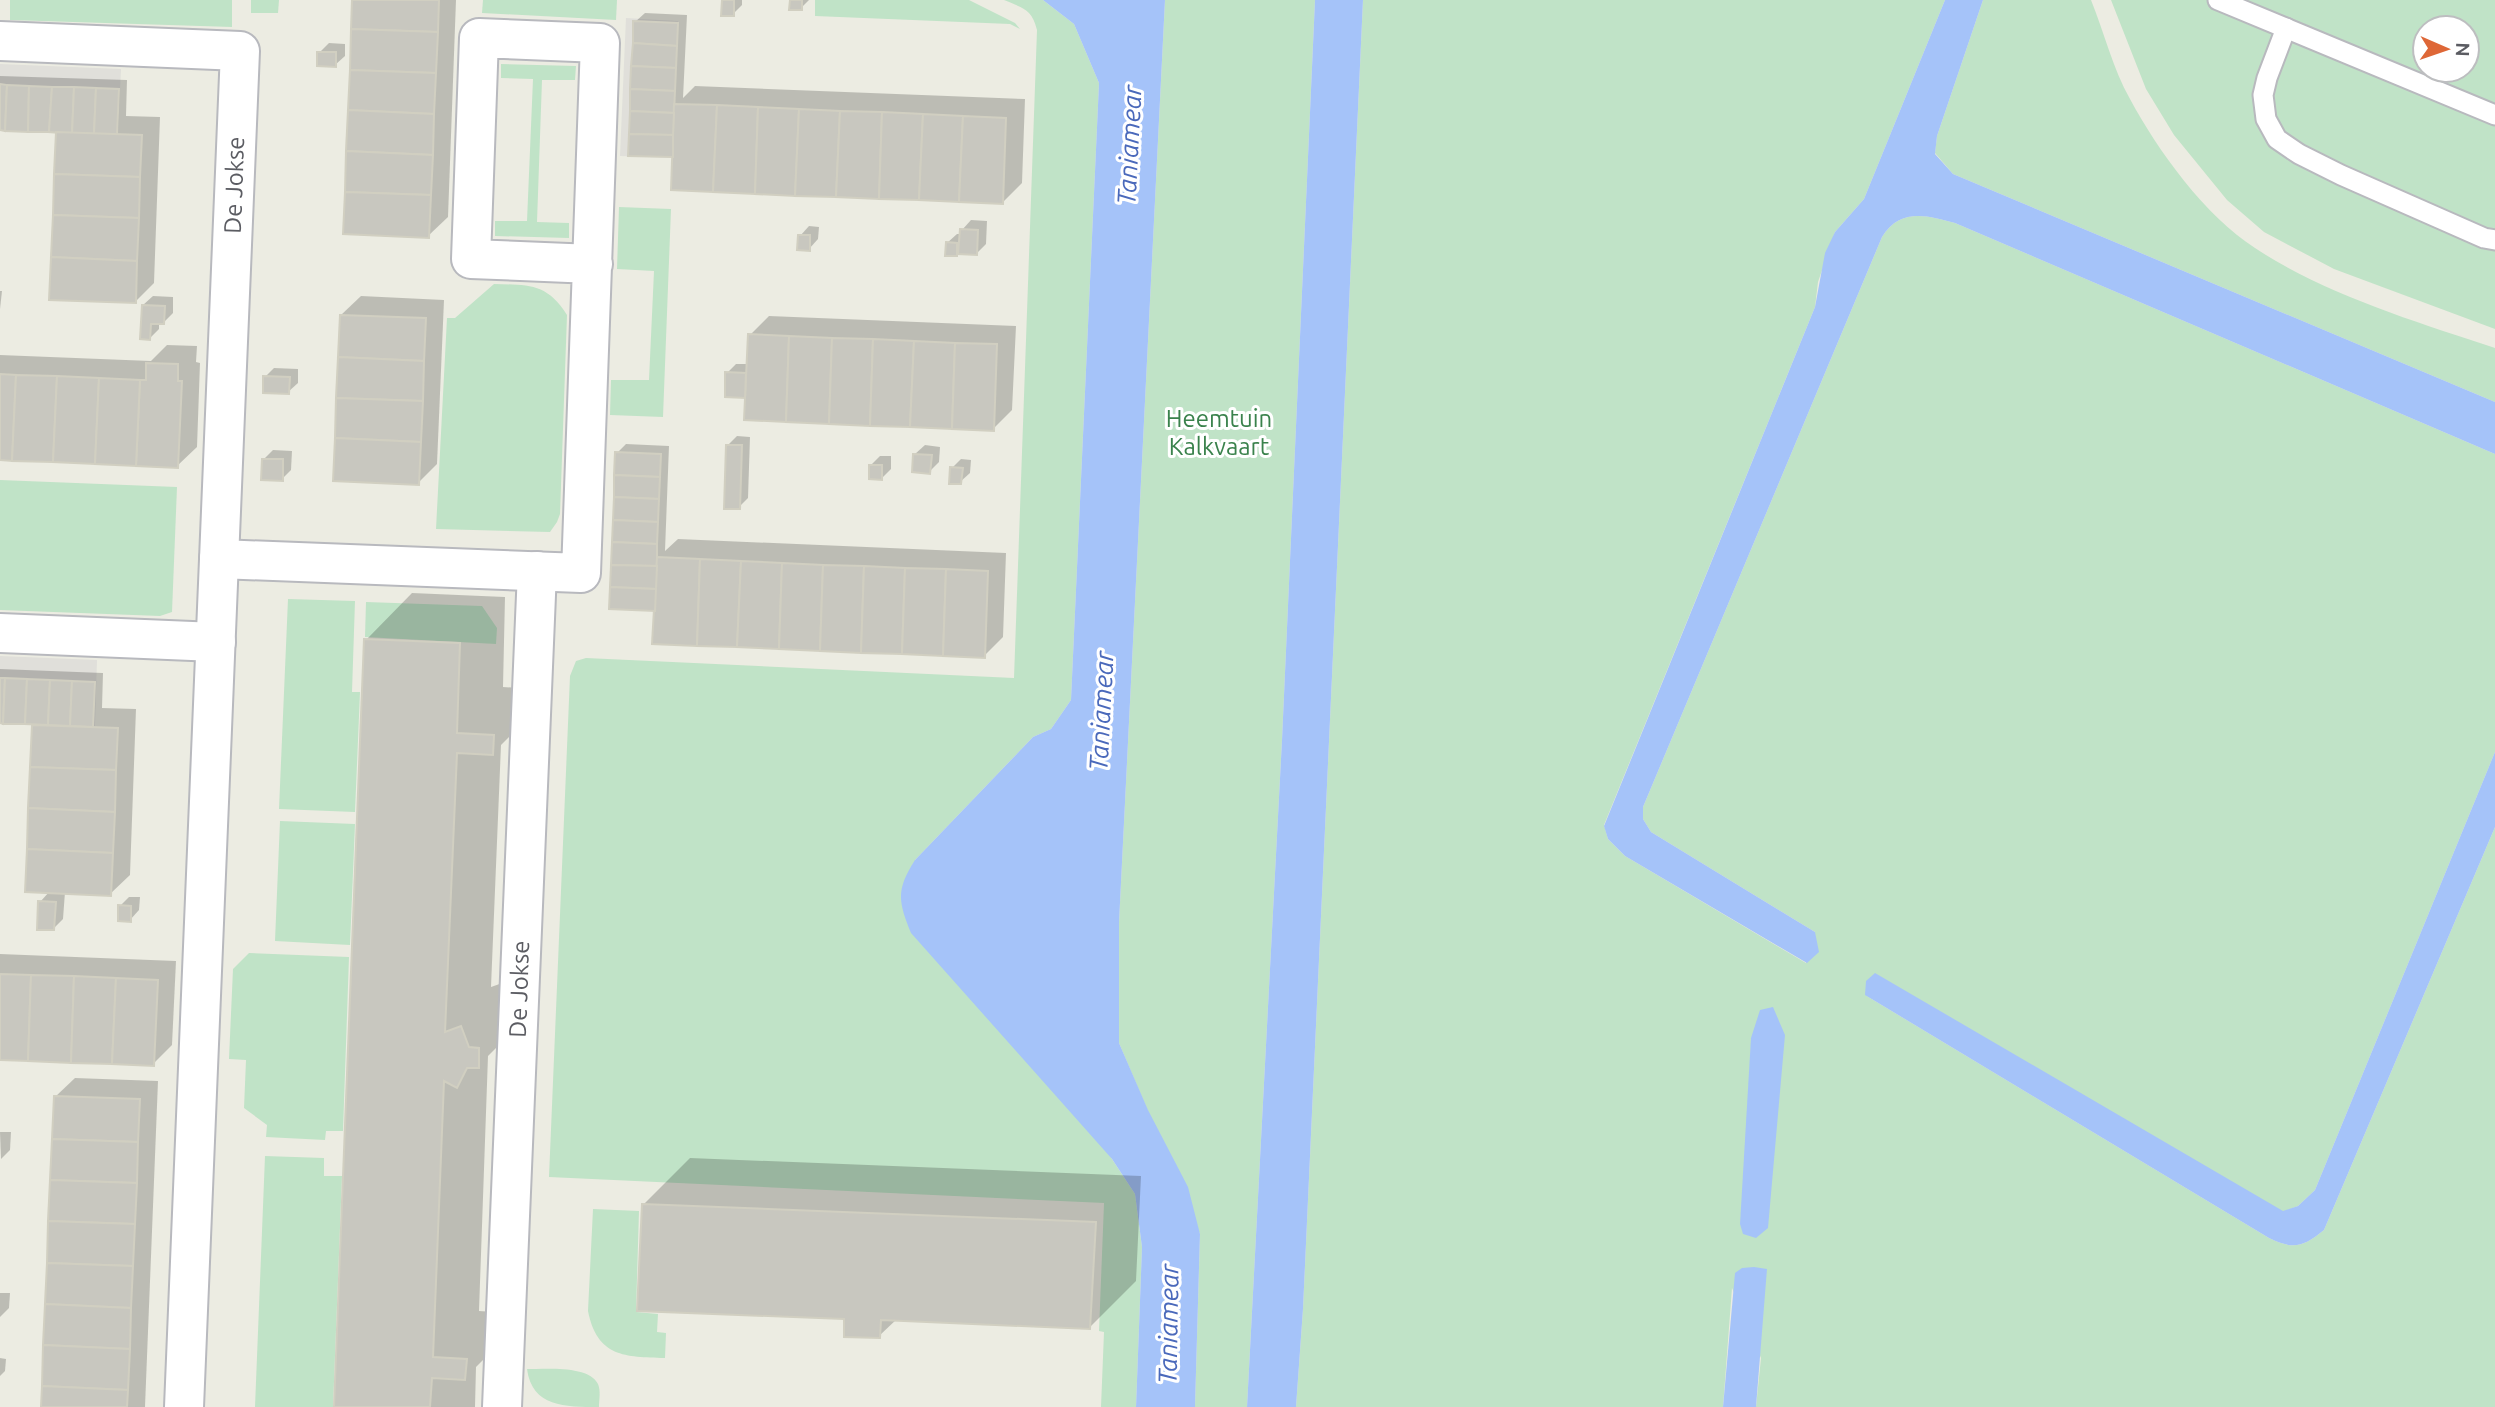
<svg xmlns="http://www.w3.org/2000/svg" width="2495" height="1407" font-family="Ubuntu,sans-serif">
	<rect width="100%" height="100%" fill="#ecece2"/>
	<g fill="#e0dfda">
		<path d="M626 18 678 21 673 158 620 156Z"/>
		<path d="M0 64 121 69 118 135 0 131Z"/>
		<path d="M0 656 97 660 95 726 0 722Z"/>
	</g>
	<g fill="#c0e3c7" fill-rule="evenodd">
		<path d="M10 0H232V27L10 20Z"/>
		<path d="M251 0H279L278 13H251Z"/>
		<path d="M483 0H617L616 20 482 13Z"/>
		<path d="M815 0H969L1015 23 1020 29 1010 24 815 16Z"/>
		<path d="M1004 0H1043L1074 24 1099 83 1071 700 1051 729 1033 737 915 860 1135 1194 1142 1247 1136 1407H1101L1104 1332 1099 1331 1104 1203 549 1177 570 676 576 661 586 658 1014 678 1037 30C1032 9 1023 8 1004 0Z"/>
		<path d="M1165 0H1315L1282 740 1247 1407H1195L1200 1234 1119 1043V923Z"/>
		<path d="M1363 0H1945L1864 199 1835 232 1818 282 1815 307 1604 825 1608 839 1625 856 1806 963 1815 932 1651 832 1643 819V807L1882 237C1900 208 1926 215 1955 223L2495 454V752L2315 1190 2298 1206 2283 1212 1865 995 2269 1238C2294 1250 2303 1247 2324 1230L2495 827V1407H1756L1761 1358 1732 1288 1723 1407H1296L1303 1309Z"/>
		<path d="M1983 0H2091C2104 32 2113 69 2130 99 2158 151 2205 216 2255 248 2324 294 2417 322 2495 348V402L1953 174 1935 153 1937 136Z"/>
		<path d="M2111 0H2495V329L2334 269 2264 232 2227 200 2174 135 2146 89ZM2425 28H2467V70H2425Z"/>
		<path d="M501 64 576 66 575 80H542L537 222 569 223V238L495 236V221H527L533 79 501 78Z"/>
		<path d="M619 207 671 209 663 417 610 415 611 380H649L654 271 617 269Z"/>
		<path d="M494 284C528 285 547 283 567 315L560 514 557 522 550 532 436 529 447 318H455Z"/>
		<path d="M0 480 177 487 172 612 160 616 0 610Z"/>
		<path d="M288 599 355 601 352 692H360L355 812 279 809Z"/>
		<path d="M366 602 482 606 497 628 496 644 365 637Z"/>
		<path d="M280 821 355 824 350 945 275 941Z"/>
		<path d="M249 953 349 957 343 1131H326L325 1140 266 1137 267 1125 244 1108 246 1060 229 1059 233 969Z"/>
		<path d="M265 1156 324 1158V1176H342L333 1407H255Z"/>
		<path d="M593 1209 639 1211 636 1312 658 1314 657 1332 666 1333 665 1358C625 1357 597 1357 588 1311Z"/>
		<path d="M527 1369C545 1369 589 1365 598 1384 601 1391 599 1400 599 1407 565 1407 532 1407 527 1369Z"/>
	</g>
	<g fill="#a5c3f9">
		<path d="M1043 0H1165L1119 923V1043L1148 1110 1188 1187 1200 1234 1195 1407H1136L1142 1247 1135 1194 1112 1159 911 933C898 901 896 890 915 860L1033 737 1051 729 1071 700 1099 83 1074 24Z"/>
		<path d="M1315 0H1363L1303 1309 1296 1407H1247L1282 740Z"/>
		<path d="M1945 0H1983L1937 136 1935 154 1953 174 2495 402V454L1955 223C1926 215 1900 208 1882 237L1643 807V819L1651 832 1815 932 1819 952 1807 963 1625 856 1608 839 1604 826 1815 307 1825 253 1835 232 1864 199Z"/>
		<path d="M2495 752V827L2324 1230C2303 1247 2294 1250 2269 1238L1865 995 1866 981 1875 973 2283 1211 2298 1206 2315 1190Z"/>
		<path d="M1773 1007 1785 1035 1768 1228 1756 1238 1743 1234 1740 1224 1751 1038 1760 1010Z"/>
		<path d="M1754 1267 1767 1269 1756 1407H1723L1735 1273 1742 1268Z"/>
	</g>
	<g fill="#0003">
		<path d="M354 0H456L448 217 428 236Z"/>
		<path d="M724 0H742V5L733 14Z"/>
		<path d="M792 0H809L801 8Z"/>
		<path d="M645 13 687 15 683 98 695 86 1025 99 1022 183 1003 202 674 156 635 22Z"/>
		<path d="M329 43 345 44V56L335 65 319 53Z"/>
		<path d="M0 76 127 80 126 116 160 117 154 283 135 302 58 131 0 129Z"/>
		<path d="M971 220 987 221 986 244 977 253H958L956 254 947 243 957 234H962V230Z"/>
		<path d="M809 226 819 227 818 239 809 249 800 236Z"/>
		<path d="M0 291H2L0 309Z"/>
		<path d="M153 296 173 297V313L163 323 159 322V329L150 338 143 305Z"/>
		<path d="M361 296 444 300 437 464 418 483 341 315Z"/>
		<path d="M769 316 1016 326 1012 410 993 429 747 393 744 396 727 373 736 364H749L750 335Z"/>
		<path d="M167 345 197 346 196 362 200 363 197 447 177 466 0 459V355L151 361Z"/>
		<path d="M274 368 298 369V383L288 392 265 377Z"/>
		<path d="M737 436 750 437 748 498 739 507 728 445Z"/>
		<path d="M626 444 669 446 665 551 678 539 1006 553 1003 637 984 656 656 610 617 453Z"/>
		<path d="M925 445 940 447 939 462 929 472 915 454Z"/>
		<path d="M273 450 292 451 291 470 282 479 264 459Z"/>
		<path d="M880 456H891V469L881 479 871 465Z"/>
		<path d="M961 459 971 460 970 473 960 482 952 468Z"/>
		<path d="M412 593 505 597 503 687 539 689V707L501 745 491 987 508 981 524 1020 488 1056 479 1311 512 1313 511 1332 476 1367 475 1407H336L366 640Z"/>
		<path d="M0 669 103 673 102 708 136 709 130 875 110 894 65 892 63 919 54 928 40 902 50 891 27 890 34 723 0 722Z"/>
		<path d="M129 897H140L139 910 130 920 120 906Z"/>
		<path d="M0 954 176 961 172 1045 153 1064 0 1058Z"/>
		<path d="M75 1078 158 1081 145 1407H42L55 1097Z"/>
		<path d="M0 1132H11L10 1150 1 1159Z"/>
		<path d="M690 1158 1141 1176 1136 1281 1090 1327 897 1319 879 1336 643 1205Z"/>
		<path d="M0 1293H10L9 1308 0 1317Z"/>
		<path d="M0 1358 6 1359 5 1371 0 1376Z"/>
	</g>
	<g fill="#c8c7bf" stroke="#d1cfc1" stroke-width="2">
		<path d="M352 0H439L438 32 351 29Z"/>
		<path d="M722 0H734V16H721Z"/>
		<path d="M790 0H802V10H789Z"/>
		<path d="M633 21 678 23 677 46 633 43Z"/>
		<path d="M351 29 438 32 436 73 350 70Z"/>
		<path d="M633 43 677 46 676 68 631 66Z"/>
		<path d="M317 52H336V67L317 66Z"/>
		<path d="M631 66 676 68 675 91 630 89Z"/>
		<path d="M350 70 436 73 434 114 348 110Z"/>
		<path d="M0 84 7 85 5 131 0 130Z"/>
		<path d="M7 85 29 86 28 132 5 131Z"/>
		<path d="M29 86 52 87 49 132H28Z"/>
		<path d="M52 87H74L72 134 49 132Z"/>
		<path d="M74 87 96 88 94 134H72Z"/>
		<path d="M96 88 119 89 117 135 94 134Z"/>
		<path d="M630 89 675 91 674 113 630 111Z"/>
		<path d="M674 104 717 105 713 192 671 190Z"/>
		<path d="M717 105 758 107 755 194 713 192Z"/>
		<path d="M758 107 799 109 795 196 755 194Z"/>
		<path d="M799 109 840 111 836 197 795 196Z"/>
		<path d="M348 110 434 114 433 155 346 151Z"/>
		<path d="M630 111 674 113 673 135 629 134Z"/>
		<path d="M840 111 882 112 879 199 836 197Z"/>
		<path d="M882 112 923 114 919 200 879 199Z"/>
		<path d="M923 114 963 116 959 202 919 200Z"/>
		<path d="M963 116 1006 118 1003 204 959 202Z"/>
		<path d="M56 132 142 135 140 177 54 174Z"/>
		<path d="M629 134 673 135V157L628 156Z"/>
		<path d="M346 151 433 155 431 195 345 192Z"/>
		<path d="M54 174 140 177 139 218 53 215Z"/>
		<path d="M345 192 431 195 429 238 343 234Z"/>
		<path d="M53 215 139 218 137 261 51 257Z"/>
		<path d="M960 229 978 230 977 255 958 254Z"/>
		<path d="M798 235H810V251L797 250Z"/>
		<path d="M946 242 957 243V256H945Z"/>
		<path d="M51 257 137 261 136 303 49 300Z"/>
		<path d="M142 305 165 306 164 324H151L150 340 140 339Z"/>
		<path d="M340 315 426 318 424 361 338 357Z"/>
		<path d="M748 334 789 336 786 422 744 420Z"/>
		<path d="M789 336 832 338 829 424 786 422Z"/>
		<path d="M832 338 873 339 870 426 829 424Z"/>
		<path d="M873 339 914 341 910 427 870 426Z"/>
		<path d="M914 341 955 343 952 429 910 427Z"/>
		<path d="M955 343 997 344 994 431 952 429Z"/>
		<path d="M338 357 424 361 423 401 336 398Z"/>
		<path d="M146 363 178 364V381H182L178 468 136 466 140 380H146Z"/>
		<path d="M725 372 746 373 745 398 725 397Z"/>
		<path d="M0 374 16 375 12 461 0 460Z"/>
		<path d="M16 375 57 376 53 462 12 461Z"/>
		<path d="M57 376 99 378 95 464 53 462Z"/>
		<path d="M263 376 290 377 289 394 263 393Z"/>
		<path d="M99 378 140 380 136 466 95 464Z"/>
		<path d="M336 398 423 401 421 442 335 438Z"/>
		<path d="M335 438 421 442 419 485 333 481Z"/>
		<path d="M726 445H742L740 509H724Z"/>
		<path d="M615 452 661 454 660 477 614 475Z"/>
		<path d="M913 454 932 455 930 474 912 472Z"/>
		<path d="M262 459H283V481L261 480Z"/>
		<path d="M869 465H882V480L869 479Z"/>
		<path d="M950 467 963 468 961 484H949Z"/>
		<path d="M614 475 660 477 659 499 614 497Z"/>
		<path d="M614 497 659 499 658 522 613 520Z"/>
		<path d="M613 520 658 522 657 544 612 542Z"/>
		<path d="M612 542 657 544V566L611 565Z"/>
		<path d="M657 557 700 559 697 646 652 644Z"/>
		<path d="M700 559 741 561 737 647 697 646Z"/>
		<path d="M741 561 782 563 779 649 737 647Z"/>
		<path d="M782 563 823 565 820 651 779 649Z"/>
		<path d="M611 565 657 566 656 589 610 587Z"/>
		<path d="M823 565 864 566 861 653 820 651Z"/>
		<path d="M864 566 905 568 902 654 861 653Z"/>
		<path d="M905 568 946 569 943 656 902 654Z"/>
		<path d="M946 569 988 571 985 658 943 656Z"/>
		<path d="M610 587 656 589 655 611 609 609Z"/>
		<path d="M364 639 460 643 457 733 494 735 493 755 457 753 445 1032 461 1026 469 1047 479 1048V1068H467L457 1088 444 1081 433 1357 467 1359 465 1380 432 1378 430 1407H334Z"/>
		<path d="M0 678H5L3 724 0 723Z"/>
		<path d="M5 678 27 679 25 724H3Z"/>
		<path d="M27 679 50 680 48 725 25 724Z"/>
		<path d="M50 680 72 681 70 726 48 725Z"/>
		<path d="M72 681 95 682 93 727 70 726Z"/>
		<path d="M32 725 118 728 116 770 30 767Z"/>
		<path d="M30 767 116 770 115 812 28 808Z"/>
		<path d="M28 808 115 812 113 853 27 849Z"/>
		<path d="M27 849 113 853 111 896 25 892Z"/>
		<path d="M38 901 56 902 54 930H37Z"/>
		<path d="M118 905 131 906V922L118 921Z"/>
		<path d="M0 974 31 975 28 1061 0 1060Z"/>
		<path d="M31 975 74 976 71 1063 28 1061Z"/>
		<path d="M74 976 116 978 112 1064 71 1063Z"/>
		<path d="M116 978 158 980 154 1066 112 1064Z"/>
		<path d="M54 1096 140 1099 138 1142 52 1139Z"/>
		<path d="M52 1139 138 1142 137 1183 50 1180Z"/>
		<path d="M50 1180 137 1183 135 1224 48 1221Z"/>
		<path d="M642 1204 1096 1222 1090 1329 881 1320 880 1338 844 1337V1319L637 1311Z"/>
		<path d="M48 1221 135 1224 133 1266 47 1263Z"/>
		<path d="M47 1263 133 1266 131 1308 45 1304Z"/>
		<path d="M45 1304 131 1308 130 1349 43 1345Z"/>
		<path d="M43 1345 130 1349 128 1390 42 1386Z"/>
		<path d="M42 1386 128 1390 127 1407H41Z"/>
	</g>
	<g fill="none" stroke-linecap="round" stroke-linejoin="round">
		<defs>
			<g id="lane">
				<path d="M2218 0 2495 115"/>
				<path d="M2286 28 2267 78 2263 95 2266 119 2277 139 2299 154 2341 175 2484 238 2495 240"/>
			</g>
			<g id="street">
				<path d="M0 41 240 51 184 1407"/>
				<path d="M219 559 581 573 600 43 479 38 471 259 593 264"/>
				<path d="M0 633 216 642"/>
				<path d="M502 1407 537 571"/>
			</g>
		</defs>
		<use href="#lane" stroke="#b8b9be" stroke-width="23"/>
		<use href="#street" stroke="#b8b9be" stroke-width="42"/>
		<use href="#lane" stroke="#fff" stroke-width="19"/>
		<use href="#street" stroke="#fff" stroke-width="38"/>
	</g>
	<g text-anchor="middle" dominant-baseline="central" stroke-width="6" stroke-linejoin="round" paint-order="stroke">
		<g font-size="24" fill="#5b5c62" stroke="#fff">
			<text transform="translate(234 185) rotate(-88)">De Jokse</text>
			<text transform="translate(519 989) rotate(-88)">De Jokse</text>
		</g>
		<g font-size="24" fill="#3a824c" stroke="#fff">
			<text x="1219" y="418">Heemtuin<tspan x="1219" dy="28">Kalkvaart</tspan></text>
		</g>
		<g font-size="26" font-style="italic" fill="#4a69bb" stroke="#fff">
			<text transform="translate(1129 145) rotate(-87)">Taniamear</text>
			<text transform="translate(1101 711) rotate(-87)">Taniamear</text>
			<text transform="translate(1168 1324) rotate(-89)">Taniamear</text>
		</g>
	</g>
	<g transform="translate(2446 49) rotate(92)"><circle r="33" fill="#ffffff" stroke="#bdbec0" stroke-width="2"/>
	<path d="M0-5L12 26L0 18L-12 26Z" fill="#de6737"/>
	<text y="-10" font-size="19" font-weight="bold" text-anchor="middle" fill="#5b5c62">N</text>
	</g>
</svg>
